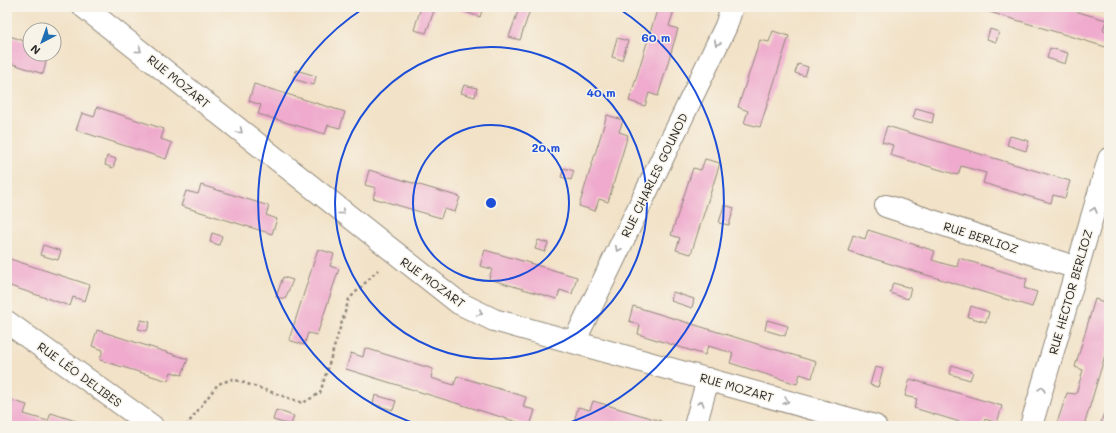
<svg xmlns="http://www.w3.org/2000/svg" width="1116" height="433" font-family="Mali,sans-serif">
	<rect width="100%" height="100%" fill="#f7f3e8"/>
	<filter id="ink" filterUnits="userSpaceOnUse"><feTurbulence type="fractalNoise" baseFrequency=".025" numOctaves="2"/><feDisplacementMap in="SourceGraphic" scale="8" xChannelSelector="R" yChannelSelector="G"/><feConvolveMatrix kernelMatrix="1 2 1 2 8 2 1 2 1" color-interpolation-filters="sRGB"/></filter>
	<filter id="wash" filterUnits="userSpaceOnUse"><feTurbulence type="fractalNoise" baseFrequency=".012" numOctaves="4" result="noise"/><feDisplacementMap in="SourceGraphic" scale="16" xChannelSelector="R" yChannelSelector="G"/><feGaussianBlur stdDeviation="0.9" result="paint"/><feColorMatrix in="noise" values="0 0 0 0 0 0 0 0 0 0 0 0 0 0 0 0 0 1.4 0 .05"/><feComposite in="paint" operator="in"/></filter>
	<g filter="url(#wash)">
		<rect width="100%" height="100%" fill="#f2e2c7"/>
		<g id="blocks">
			<g fill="#efaacd">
				<path d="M421 7 435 8 426 33 414 30Z"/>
				<path d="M450 7H483L480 17Z"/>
				<path d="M506 7H531L520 40 509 37 518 11Z"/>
				<path d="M658 7H675L669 26 678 29 658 96 649 93 645 106 629 101Z"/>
				<path d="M973 7H1027L1035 9V7H1061L1106 20 1103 30 1109 32V48Z"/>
				<path d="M990 29 999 32 996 42 987 39Z"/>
				<path d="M773 31 789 36 760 127 744 123 748 111 738 107 760 40 769 42Z"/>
				<path d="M7 35 30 43V54H37L47 58 43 74 7 62Z"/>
				<path d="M617 38 628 41 622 60 612 57Z"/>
				<path d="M1050 48 1068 53 1065 64 1047 58Z"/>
				<path d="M798 64 808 67 805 76 795 73Z"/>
				<path d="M296 70 316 76 314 85 293 79Z"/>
				<path d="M254 84 345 112 340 128 328 125 325 134 258 114 261 105 249 101Z"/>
				<path d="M464 85 477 88 475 97 461 93Z"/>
				<path d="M97 107 164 129 161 139 172 143 166 159 76 130 82 113 94 117Z"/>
				<path d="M916 108 934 113 932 123 913 118Z"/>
				<path d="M607 115 623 120 619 132 628 135 608 202 599 199 595 211 579 206Z"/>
				<path d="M887 126 1070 181 1065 198 1053 195 1051 203 983 183 986 173 961 166 958 175 890 155 893 145 882 142Z"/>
				<path d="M1010 136 1029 141 1026 151 1007 145Z"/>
				<path d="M107 156 116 159 113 168 105 165Z"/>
				<path d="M705 159 720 163 691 254 676 250 680 238 671 235 693 168 701 170Z"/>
				<path d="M564 168 574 171 571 180 561 177Z"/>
				<path d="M369 170 460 197 455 212 444 209 441 218 373 198 376 188 365 185Z"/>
				<path d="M201 185 269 206 266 215 277 219 272 234 181 206 186 191 198 194Z"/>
				<path d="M724 205 734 208 729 225 719 223Z"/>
				<path d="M868 230 935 251 932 260 945 264 957 267 959 258 1027 279 1024 288 1037 292 1032 307 848 251 853 235 865 239Z"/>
				<path d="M212 233 222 236 219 245 210 242Z"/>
				<path d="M538 240 548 243 545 252 535 249Z"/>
				<path d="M43 245 61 251 58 260 40 255Z"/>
				<path d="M318 249 334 254 330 266 339 269 317 335 308 333 304 345 289 340Z"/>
				<path d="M485 250 577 277 572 294 560 290 557 299 489 279 492 269 480 266Z"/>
				<path d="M7 258 90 285 85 301 73 297 70 306 7 285Z"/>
				<path d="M283 277 293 280 285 299 276 297Z"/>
				<path d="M893 283 911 288 908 299 890 293Z"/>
				<path d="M1107 290 1109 291V342L1084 426H1056L1067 393 1076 394 1083 370 1075 367 1095 299 1104 302Z"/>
				<path d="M673 292 694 299 692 308 671 301Z"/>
				<path d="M633 306 816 362 812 378 800 374 797 384 730 363 733 353 708 346 705 355 638 334 640 325 629 321Z"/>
				<path d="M971 306 989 312 986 322 968 317Z"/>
				<path d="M141 320 150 322 147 331 138 329Z"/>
				<path d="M767 320 788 326 785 336 765 330Z"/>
				<path d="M97 330 188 359 182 375 171 372 168 381 100 360 103 350 92 346Z"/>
				<path d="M365 348 433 369 431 378 454 385 457 376 526 397 523 407 535 410 530 426 346 369 351 353 363 357Z"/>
				<path d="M952 365 973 372 970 380 950 374Z"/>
				<path d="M875 367 883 369 878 387 870 385Z"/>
				<path d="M910 379 1002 406 997 423 985 419 982 426H973L914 408 917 399 905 396Z"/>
				<path d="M375 395 396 401 393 410 373 404Z"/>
				<path d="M7 399 27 405 24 414 48 421 51 413 91 426 7 425Z"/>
				<path d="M593 401 661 421 660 426H588L574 422 578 407 590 410Z"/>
				<path d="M276 410 294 416 291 425 273 420Z"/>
				<path d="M1104 413 1109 415V425L1101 422Z"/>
			</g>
		</g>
	</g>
	<g filter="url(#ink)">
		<use href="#blocks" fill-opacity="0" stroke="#8e8679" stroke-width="1"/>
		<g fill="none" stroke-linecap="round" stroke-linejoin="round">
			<defs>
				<g id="minor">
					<path d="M84 7 459 303 494 320 875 426"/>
					<path d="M886 206 1077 268"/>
					<path d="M7 322 152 426"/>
					<path d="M574 342 726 26 732 7"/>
					<path d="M695 426 708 379"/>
					<path d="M1031 426 1109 159"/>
				</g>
			</defs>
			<use href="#minor" stroke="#8e8679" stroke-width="24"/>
			<path stroke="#8e8679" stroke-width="2.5" stroke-dasharray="3 3" stroke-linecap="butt" d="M186 426 218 384 233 379 303 403 320 393 349 299 378 270"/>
			<use href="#minor" stroke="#fff" stroke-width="22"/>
		</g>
		<defs><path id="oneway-chevron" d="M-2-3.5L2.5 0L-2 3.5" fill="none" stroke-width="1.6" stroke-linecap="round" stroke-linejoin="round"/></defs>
		<g stroke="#a0a0a0">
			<use href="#oneway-chevron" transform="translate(717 43) rotate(116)"/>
			<use href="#oneway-chevron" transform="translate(139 50) rotate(39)"/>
			<use href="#oneway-chevron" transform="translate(240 131) rotate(39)"/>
			<use href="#oneway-chevron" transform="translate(1094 210) rotate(-74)"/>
			<use href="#oneway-chevron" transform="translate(342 212) rotate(39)"/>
			<use href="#oneway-chevron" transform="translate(618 249) rotate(116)"/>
			<use href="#oneway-chevron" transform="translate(480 313) rotate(25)"/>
			<use href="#oneway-chevron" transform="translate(1042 389) rotate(-74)"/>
			<use href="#oneway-chevron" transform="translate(786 401) rotate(16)"/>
			<use href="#oneway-chevron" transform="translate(701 403) rotate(-73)"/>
		</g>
	</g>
	<g fill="none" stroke="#1d4ed8" stroke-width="2">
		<circle cx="491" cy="203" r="78"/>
		<circle cx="491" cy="203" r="156"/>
		<path d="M423 426A233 233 0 0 1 364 8M618 8A233 233 0 0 1 559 426"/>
	</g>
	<g text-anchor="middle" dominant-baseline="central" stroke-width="3" stroke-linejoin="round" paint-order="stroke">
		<g font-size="12" fill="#2b2b2b" stroke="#f7f3e8">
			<text transform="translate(179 81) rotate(39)">RUE MOZART</text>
			<text transform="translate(654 175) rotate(-64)">RUE CHARLES GOUNOD</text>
			<text transform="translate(981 237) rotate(18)">RUE BERLIOZ</text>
			<text transform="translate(433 282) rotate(36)">RUE MOZART</text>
			<text transform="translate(1070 292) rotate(-74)">RUE HECTOR BERLIOZ</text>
			<text transform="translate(80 374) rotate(36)">RUE LÉO DELIBES</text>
			<text transform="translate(737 387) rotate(16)">RUE MOZART</text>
		</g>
	</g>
	<circle cx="491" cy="203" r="6" fill="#1d4ed8" stroke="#f7f3e8" stroke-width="2"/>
	<g font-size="12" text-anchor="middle" font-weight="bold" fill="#1d4ed8" stroke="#f7f3e8" stroke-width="3" stroke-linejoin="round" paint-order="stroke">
		<text x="656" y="42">60 m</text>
		<text x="601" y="97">40 m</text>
		<text x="546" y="152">20 m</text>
	</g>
	<rect width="1116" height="433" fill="none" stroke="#f7f3e8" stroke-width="24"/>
	<g transform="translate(42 42) rotate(221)"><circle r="19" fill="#f7f3e8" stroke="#a5a39c"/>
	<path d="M0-3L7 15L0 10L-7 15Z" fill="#1f6fb2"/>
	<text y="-6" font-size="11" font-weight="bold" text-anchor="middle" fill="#2b2b2b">N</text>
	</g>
</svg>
